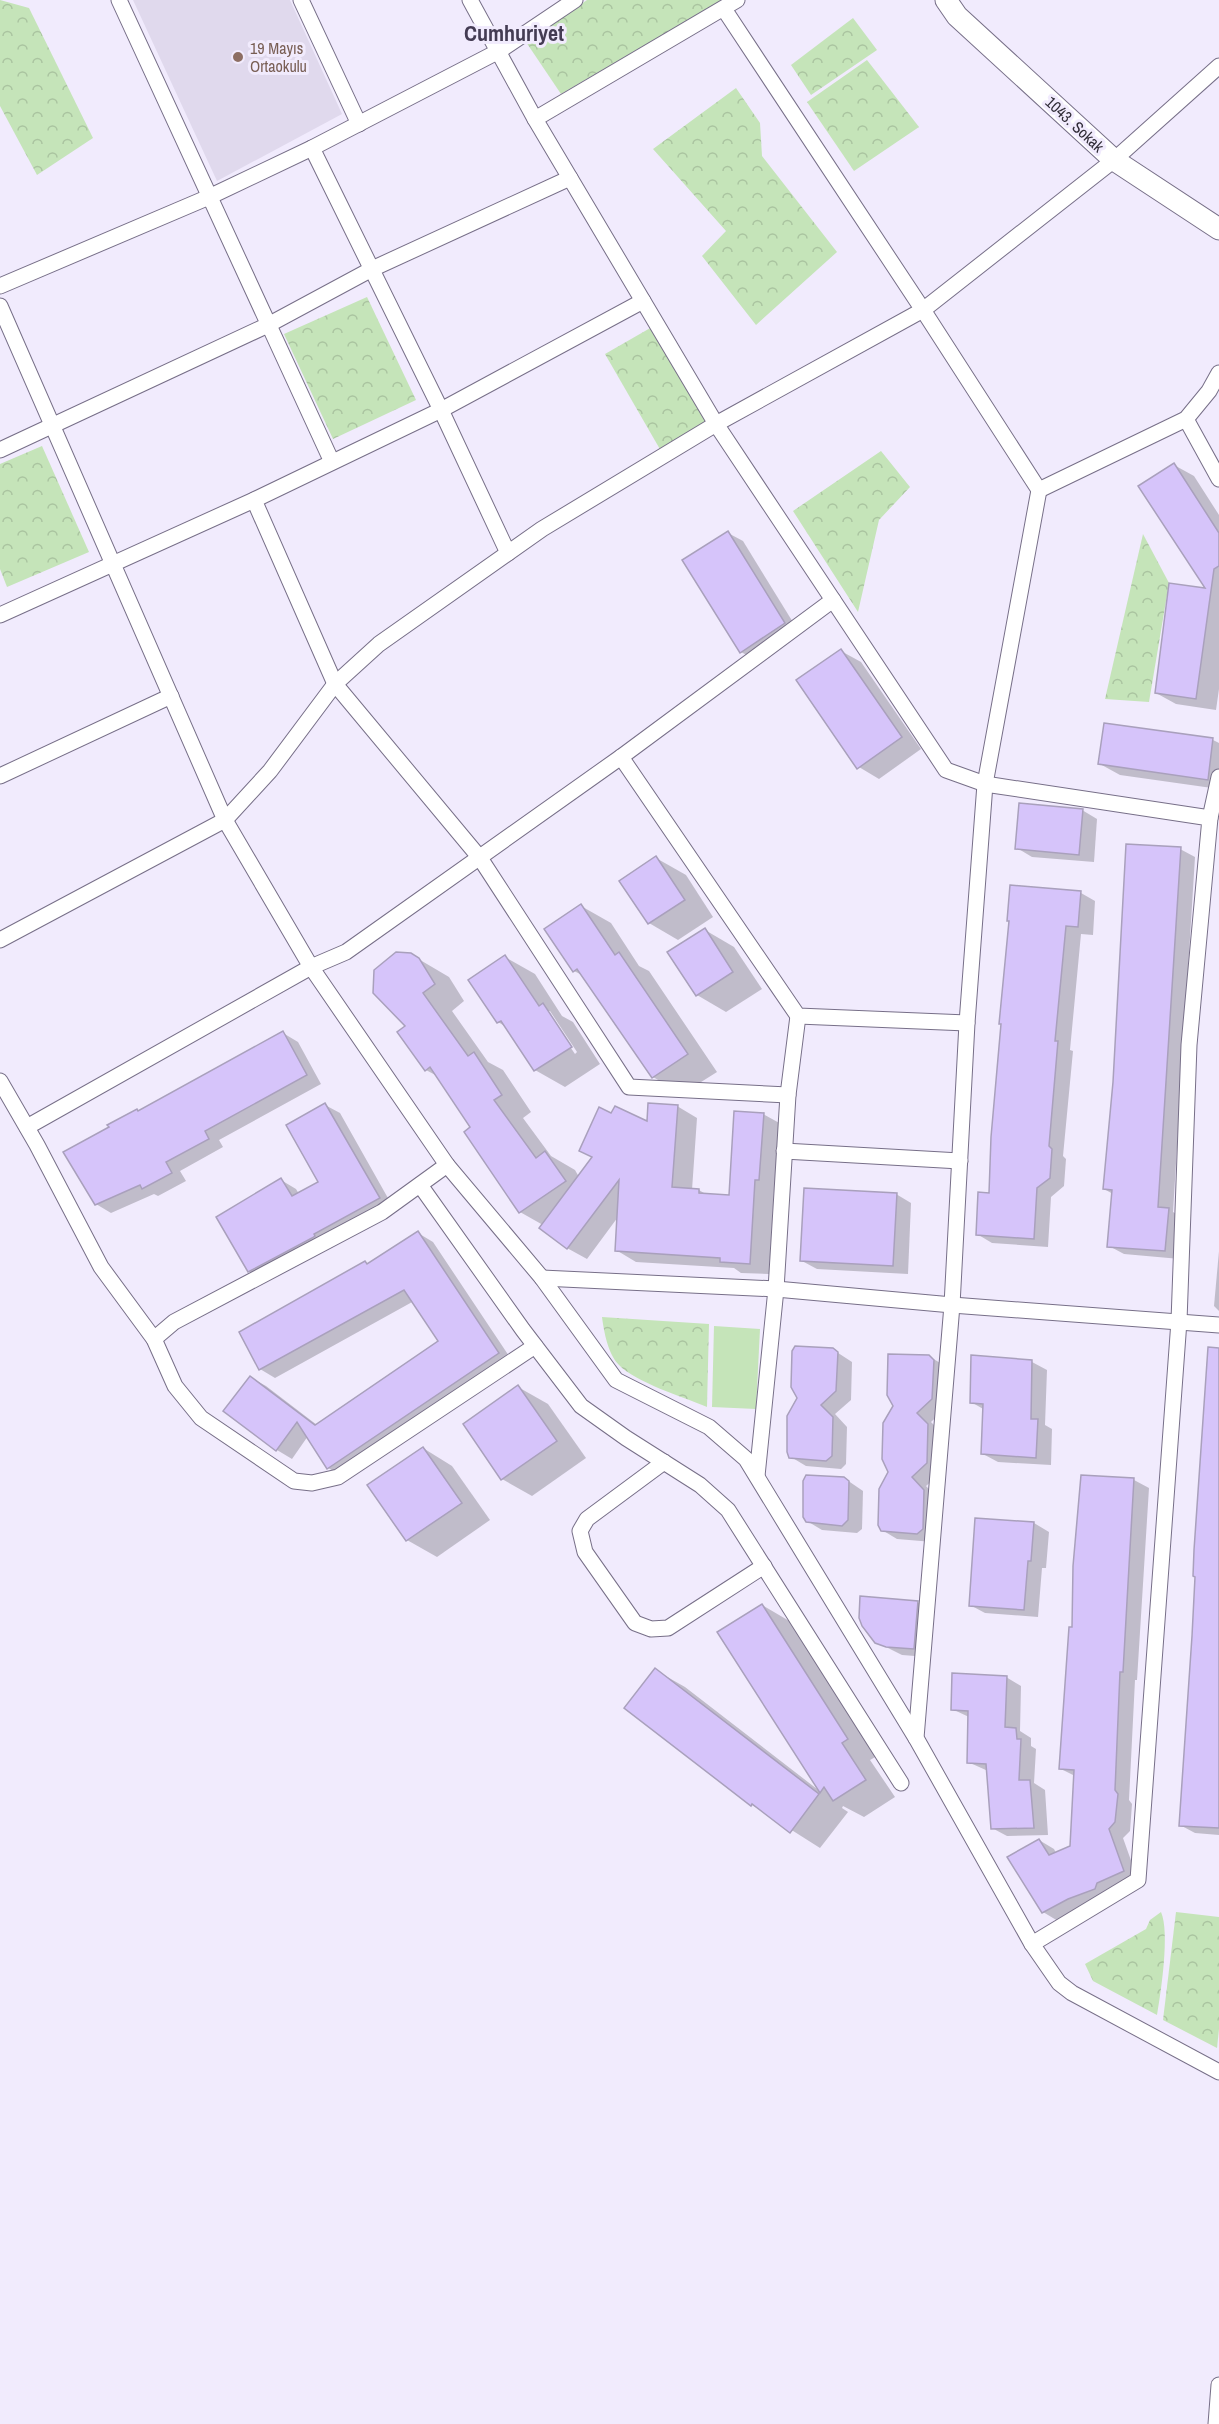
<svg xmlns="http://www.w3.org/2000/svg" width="1219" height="2424" font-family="'Archivo Narrow',sans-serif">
	<defs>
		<pattern id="park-crowns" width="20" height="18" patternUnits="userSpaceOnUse" patternTransform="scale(1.5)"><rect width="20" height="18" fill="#c5e4b9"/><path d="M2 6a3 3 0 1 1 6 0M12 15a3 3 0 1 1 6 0" fill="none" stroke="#aac4a0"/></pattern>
	</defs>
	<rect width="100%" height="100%" fill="#f1ebfd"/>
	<path fill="#e0d9ed" d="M133 0H290L342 114 217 181Z"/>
	<g fill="url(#park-crowns)">
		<path d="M0 0 29 8 93 138 37 175 0 106Z"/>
		<path d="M587 0H723L561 94 526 42Z"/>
		<path d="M853 18 877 50 811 95 791 65Z"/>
		<path d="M867 60 919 127 854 171 807 102Z"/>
		<path d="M736 88 760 123 762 156 837 252 756 325 702 256 726 231 653 149Z"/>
		<path d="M367 297 416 400 333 439 284 334Z"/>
		<path d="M652 327 711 422 661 451 605 354Z"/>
		<path d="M42 446 89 552 7 587 0 569V464Z"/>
		<path d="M881 451 910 487 879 520 858 612 793 511Z"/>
		<path d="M1143 534 1169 583 1149 702 1105 699Z"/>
		<path d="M602 1317 709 1324 707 1407C683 1397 635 1382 619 1365 608 1354 604 1332 602 1317Z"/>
		<path d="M1161 1912C1170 1932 1161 1992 1157 2015L1093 1981 1085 1964 1146 1929 1150 1920Z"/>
		<path d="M1176 1912 1219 1917V2029L1217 2048 1163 2020Z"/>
	</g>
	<path fill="#c5e4b9" d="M714 1326 760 1329 756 1409 712 1407Z"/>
	<g fill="#0003" fill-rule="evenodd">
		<path d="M1174 465 1194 476 1219 515V689L1216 710 1176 704 1156 693 1208 590Z"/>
		<path d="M728 533 743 541 799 632 756 660 741 652Z"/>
		<path d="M841 651 861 662 921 749 879 779 859 767Z"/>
		<path d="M1105 724 1213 740 1219 743V789L1120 775 1100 764Z"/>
		<path d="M1082 810 1097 819 1094 862 1032 857 1017 848Z"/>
		<path d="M1180 849 1195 857 1173 1212 1183 1218 1180 1259 1124 1254 1109 1246 1113 1194 1104 1189Z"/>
		<path d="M656 858 686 875 713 917 678 940 649 923Z"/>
		<path d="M1081 893 1095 901 1093 935 1081 934 1070 1050 1073 1051 1063 1156 1066 1159 1064 1186 1051 1197 1048 1247 992 1243 977 1234 990 1194 1003 1025Z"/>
		<path d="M581 906 611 923 639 966 649 971 717 1072 682 1094 653 1077 584 976 574 971Z"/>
		<path d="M705 930 734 947 762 989 726 1012 697 995Z"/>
		<path d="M410 954 449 977 464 1001 452 1011 488 1062 503 1070 531 1112 523 1118 551 1156 575 1170 579 1177 594 1158 612 1115 648 1123 677 1106 697 1118 692 1190H699L707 1195 730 1196 763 1114 783 1125 779 1191 774 1190 769 1274 741 1273 734 1268 636 1262 616 1250 618 1217 587 1259 567 1248 543 1225 520 1212 472 1127 439 1077 426 1070 407 1026Z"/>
		<path d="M505 957 535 974 562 1016 573 1022 600 1064 565 1087 535 1070 508 1028 498 1022ZM546 1011H550L577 1052 575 1054Z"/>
		<path d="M283 1033 298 1042 321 1084 219 1140 223 1147 180 1171 186 1181 158 1196 154 1194 111 1213 96 1204 139 1112Z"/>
		<path d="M325 1105 340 1113 393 1207 264 1280 249 1271 281 1180 296 1189 299 1194 320 1182Z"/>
		<path d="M896 1194 911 1203 908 1274 817 1269 802 1261Z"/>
		<path d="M418 1233 433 1242 513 1362 343 1476 328 1468 308 1436 292 1459 277 1450 225 1410 251 1378 266 1386 317 1425 440 1341 414 1301 275 1378 260 1369 241 1333 369 1265Z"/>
		<path d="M1219 1251V1311L1214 1306Z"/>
		<path d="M832 1349 852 1362 851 1400 835 1414 847 1427 846 1464 841 1469 806 1466 791 1457Z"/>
		<path d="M928 1356 944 1365 947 1407 931 1422 943 1434 942 1472 926 1486 939 1500 933 1542 897 1539 882 1530 890 1472Z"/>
		<path d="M1032 1362 1047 1370 1045 1425 1052 1429 1051 1465 998 1462 983 1454 985 1410 971 1402Z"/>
		<path d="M1219 1374V1835L1195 1833 1180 1825Z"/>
		<path d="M518 1387 548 1404 586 1458 532 1496 502 1479Z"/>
		<path d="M423 1448 452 1466 490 1520 437 1557 407 1540Z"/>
		<path d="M844 1478 863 1491 862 1529 857 1533 822 1530 807 1521Z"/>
		<path d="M1134 1480 1149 1488 1137 1680H1135L1129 1800 1132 1804 1130 1831 1123 1838 1138 1880 1058 1921 1043 1912 1039 1840 1054 1849 1056 1853 1071 1847 1075 1776 1061 1769 1073 1628Z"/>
		<path d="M1034 1523 1049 1532 1046 1568H1042L1038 1617 985 1613 970 1605Z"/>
		<path d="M917 1602 932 1611 928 1657 902 1655 876 1642Z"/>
		<path d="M762 1605 791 1622 877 1756 870 1760 895 1797 864 1817 843 1806 842 1808 848 1812 820 1848 752 1805 626 1708 655 1670 685 1687 817 1789Z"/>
		<path d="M1006 1677 1021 1686 1020 1731 1031 1738V1746L1036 1749 1034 1783 1045 1790 1048 1835 1007 1836 992 1828 988 1771 968 1762 969 1717 952 1709Z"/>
	</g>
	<g fill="#d6c4fa" stroke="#a9a0bc" stroke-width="1.5">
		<path d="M1174 463 1219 533V566L1214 569 1196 699 1155 693 1169 583 1205 588 1138 486Z"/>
		<path d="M728 531 785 623 740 653 682 560Z"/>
		<path d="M841 649 902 737 857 769 796 680Z"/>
		<path d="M1104 723 1213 738 1208 780 1098 764Z"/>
		<path d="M1019 803 1083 809 1079 855 1015 849Z"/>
		<path d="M1126 844 1181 847 1158 1207 1169 1208 1165 1251 1107 1247 1112 1190 1103 1189 1113 1082Z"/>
		<path d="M656 856 685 900 648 924 619 881Z"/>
		<path d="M1010 885 1081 891 1078 927 1066 926 1055 1041H1058L1049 1146 1052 1149 1050 1178 1037 1188 1034 1239 976 1235 978 1192 989 1193 991 1137 1001 1024H999L1009 921H1007Z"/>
		<path d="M581 904 615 955 619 952 688 1054 652 1078 577 969 573 972 544 929Z"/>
		<path d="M705 928 733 972 696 996 667 952Z"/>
		<path d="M396 952 411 953 419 958 435 984 423 993 468 1056 474 1052 502 1095 494 1100 536 1158 545 1151 566 1181 519 1213 464 1132 470 1127 430 1067 425 1071 397 1032 405 1026 373 993 374 970Z"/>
		<path d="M505 955 539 1006 543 1003 572 1047 534 1071 501 1021 497 1023 468 980Z"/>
		<path d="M283 1031 307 1075 205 1131 209 1139 166 1162 172 1173 142 1189 140 1185 95 1205 63 1152 109 1127 107 1125 137 1109 138 1111Z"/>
		<path d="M325 1103 380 1198 314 1234 315 1236 312 1238 248 1272 216 1217 281 1178 292 1196 318 1182 286 1125Z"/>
		<path d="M648 1103 678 1105 672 1187 699 1189V1193L729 1195 734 1111 764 1113 759 1180H755L750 1264 720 1262V1258L615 1251 619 1180 567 1249 539 1228 592 1157 579 1151 599 1107 611 1113 615 1106 647 1121Z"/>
		<path d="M804 1188 897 1193 893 1266 800 1261Z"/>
		<path d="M418 1231 499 1353 327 1469 297 1422 276 1451 223 1411 250 1376 315 1425 438 1341 404 1290 259 1370 239 1332 365 1261 367 1264Z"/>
		<path d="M795 1346 833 1348 838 1352 836 1391 821 1405 833 1417 832 1456 826 1461 789 1458 787 1452V1416L797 1398 791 1387 792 1351Z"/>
		<path d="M1208 1347 1219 1348V1828L1179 1826 1192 1636 1195 1577 1193 1576 1194 1550Z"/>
		<path d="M888 1354 929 1355 934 1360 932 1399 917 1413 928 1424 927 1463 912 1477 924 1490 923 1529 917 1534 881 1531 878 1525 879 1489 888 1472 882 1459 883 1423 893 1406 887 1395Z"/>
		<path d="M971 1355 1032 1360 1031 1419H1038L1036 1458 981 1454 983 1404 970 1403Z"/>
		<path d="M518 1385 557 1441 501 1480 463 1424Z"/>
		<path d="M423 1447 462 1503 406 1541 367 1485Z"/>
		<path d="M806 1475 844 1477 849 1481 848 1520 842 1526 806 1522 803 1517V1481Z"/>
		<path d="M1081 1475 1134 1478 1123 1672H1120L1115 1790 1118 1794 1115 1822 1109 1829 1124 1871 1097 1883 1095 1889 1068 1899 1042 1913 1007 1857 1039 1839 1049 1855 1070 1846 1074 1770 1059 1769 1069 1627H1072L1073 1566Z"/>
		<path d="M975 1518 1034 1522 1031 1561H1028L1024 1610 969 1606Z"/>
		<path d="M860 1596 918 1601 914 1649 886 1647 875 1643 862 1626 859 1618Z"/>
		<path d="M762 1604 848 1739 842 1743 866 1780 833 1801 824 1787 820 1793 717 1632Z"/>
		<path d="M655 1668 819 1794 790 1833 752 1804 751 1806 624 1708Z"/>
		<path d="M952 1673 1007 1676 1005 1727 1016 1728 1017 1739H1021L1019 1780H1030L1034 1828 991 1829 986 1764 967 1763 968 1711 951 1710Z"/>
	</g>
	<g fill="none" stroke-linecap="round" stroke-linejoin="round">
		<defs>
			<g id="street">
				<path d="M119 0 332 462"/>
				<path d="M301 0 359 124"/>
				<path d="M470 0 535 119 716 424 946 770 985 784 1210 818 1189 1045 1179 1321 1138 1880 1032 1944"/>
				<path d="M724 9 923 310 1039 490 1186 419 1209 391 1219 373"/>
				<path d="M535 119 737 0"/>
				<path d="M312 148 441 410 508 553"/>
				<path d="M0 286 209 197 312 148 499 51 575 0"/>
				<path d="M0 306 225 820 311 967 447 1165 542 1278 616 1380 709 1427 746 1459 916 1738"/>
				<path d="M1186 419 1219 479"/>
				<path d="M0 450 268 325 372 269 570 178"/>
				<path d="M1039 490 985 784 967 1023 952 1305 916 1738 1032 1944 1059 1983 1072 1993 1219 2072"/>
				<path d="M254 500 335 684 480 858 629 1087 788 1095"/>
				<path d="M0 615 254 500 441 410 643 301"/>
				<path d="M621 757 798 1016 967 1023"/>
				<path d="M0 776 171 696"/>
				<path d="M1210 818 1219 777"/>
				<path d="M0 940 225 820 270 771 335 684 379 644 542 529 716 424 923 310 1114 160 1219 66"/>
				<path d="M0 1081 37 1145 101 1267 154 1339 175 1386 201 1418 294 1481 312 1483 338 1477 535 1346"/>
				<path d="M27 1127 311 967 346 952 621 757 833 600"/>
				<path d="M784 1151 960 1161"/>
				<path d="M420 1185 523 1330 581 1406 626 1438 700 1485 728 1510 901 1783"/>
				<path d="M542 1278 776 1289 952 1305 1219 1325"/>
				<path d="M154 1339 174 1322 382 1212 447 1165"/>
				<path d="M664 1462 587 1519 580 1531 585 1552 635 1623 651 1629 668 1628 764 1566"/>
				<path d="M757 1476 776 1289 788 1095 798 1016"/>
				<path d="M1216 2424 1219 2385"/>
			</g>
			<path id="secondary" d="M946 0 957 16 1114 160 1219 229"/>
		</defs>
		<use href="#street" stroke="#776f88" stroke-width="17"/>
		<use href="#secondary" stroke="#776f88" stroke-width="23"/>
		<use href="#street" stroke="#fff" stroke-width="15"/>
		<use href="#secondary" stroke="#fff" stroke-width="21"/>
	</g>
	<circle fill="#8d6e63" stroke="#f1ebfd" stroke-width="2" cx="238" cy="57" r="6"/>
	<g text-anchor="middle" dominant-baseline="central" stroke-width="6" stroke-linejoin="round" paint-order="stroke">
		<g font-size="16" fill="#785e54" stroke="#f1ebfd" text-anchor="start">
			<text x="250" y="48">19 Mayıs<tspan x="250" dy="18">Ortaokulu</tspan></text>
		</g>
		<g font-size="16" fill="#302c37" stroke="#f1ebfd">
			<text transform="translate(1075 124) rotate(43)">1043. Sokak</text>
		</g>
		<g font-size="22" font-weight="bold" fill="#443c53" stroke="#f1ebfd">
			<text x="514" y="33">Cumhuriyet</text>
		</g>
	</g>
</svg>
